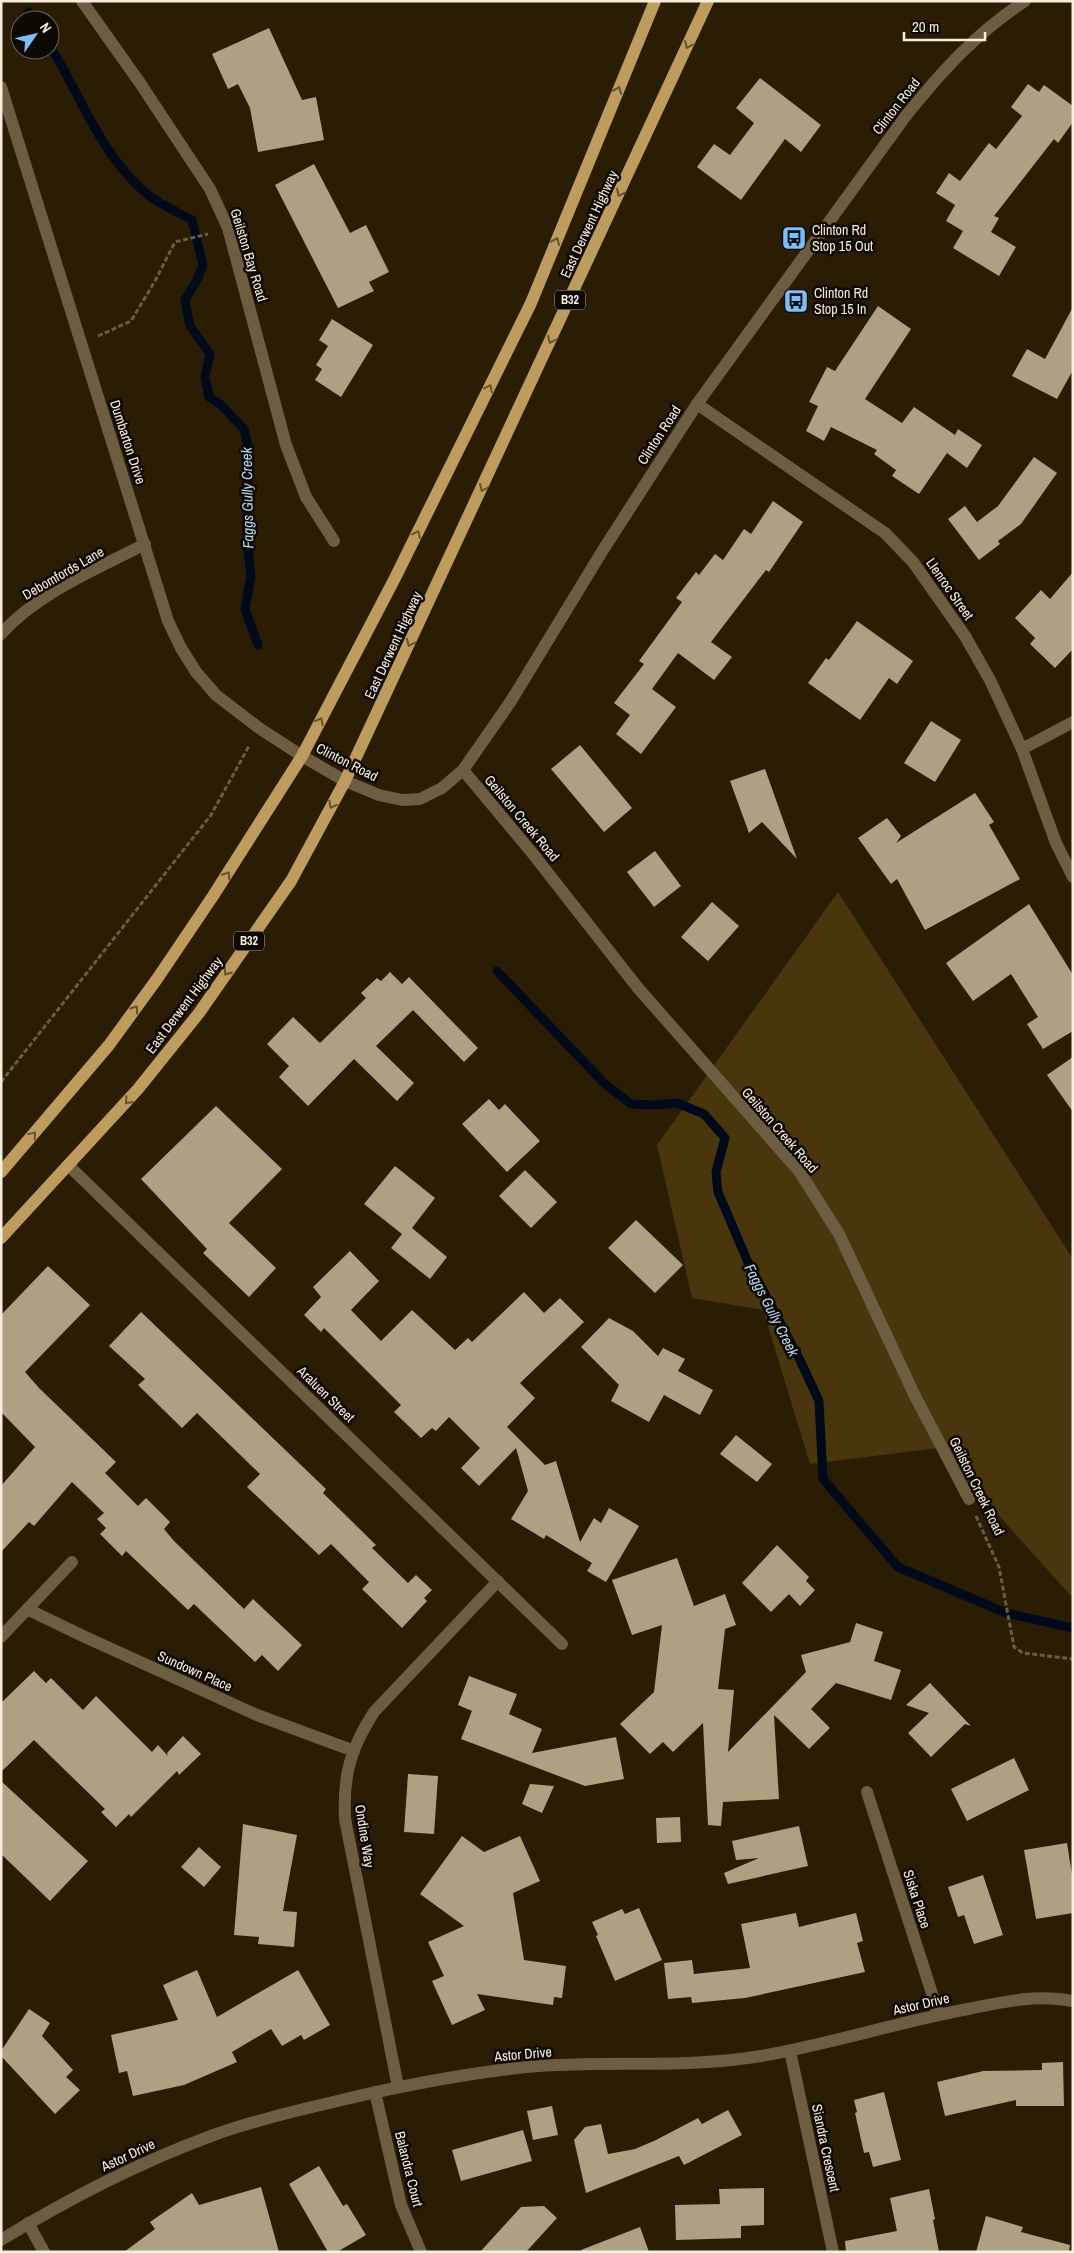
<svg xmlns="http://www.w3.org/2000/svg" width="1074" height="2253" font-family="'Archivo Narrow',sans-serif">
	<rect width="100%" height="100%" fill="#2a1d03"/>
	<path fill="#49360c" d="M838 892 1073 1259V1598L938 1448 810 1464 763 1310 692 1298 657 1145Z"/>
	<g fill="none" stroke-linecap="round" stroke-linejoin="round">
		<g stroke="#000a1a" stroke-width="9">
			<path d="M29 12 34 20"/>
			<path d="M50 46C81 96 100 154 146 193 158 204 178 212 192 220L203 265 197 280 185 300 190 326 210 354 205 377 209 397 221 405 244 429 248 446 247 540 251 576 245 609 258 645"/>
			<path d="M497 971 604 1083 631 1104 654 1105 677 1103 704 1114 725 1138 716 1172 718 1192 747 1260 799 1358 819 1401 823 1479 898 1567 1006 1613 1073 1628"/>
		</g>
	</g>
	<g fill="#b0a082">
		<path d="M269 28 302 100 316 97 324 140 258 152 250 108 238 84 228 89 212 54Z"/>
		<path d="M760 78 821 125 801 152 785 139 741 200 697 167 714 144 730 155 754 123 736 108Z"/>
		<path d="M1028 84 1039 92 1044 85 1073 106V122L1058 143 1054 139 994 216 999 218 991 232 1016 247 999 276 953 248 963 231 946 221 955 205 936 193 949 173 960 181 989 143 996 149 1022 116 1011 107Z"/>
		<path d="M314 164 350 233 366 225 389 272 369 282 374 291 338 308 275 185Z"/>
		<path d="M878 306 911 329 865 399 902 423 914 407 955 435 958 429 982 445 967 468 947 453 919 494 892 476 896 470 874 454 877 450 831 427 824 441 806 431 818 406 809 402 827 367 835 371Z"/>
		<path d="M1073 307V370L1057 399 1012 376 1027 349 1045 359Z"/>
		<path d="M332 319 373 345 341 397 315 380 322 369 316 365 328 346 319 340Z"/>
		<path d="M1034 457 1057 473 1021 524 998 541 1000 544 979 560 948 519 965 506 977 522 998 506Z"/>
		<path d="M773 501 803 522 769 572 766 570 711 642 732 657 714 680 678 653 652 689 676 707 641 754 616 734 630 715 614 703 644 664 639 661 682 602 676 598 696 572 699 575 715 554 723 560 744 529 751 534Z"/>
		<path d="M1073 572V649L1055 668 1030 644 1035 638 1015 618 1041 590 1050 599Z"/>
		<path d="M857 621 913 661 897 684 889 678 860 720 808 683 826 658 829 660Z"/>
		<path d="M931 721 961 740 935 782 904 763Z"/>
		<path d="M580 745 632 808 604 832 551 769Z"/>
		<path d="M765 769 797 859 762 822 749 833 730 781Z"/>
		<path d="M975 793 994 822 989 825 1020 879 925 930 897 879 891 884 858 838 887 818 901 836 896 843Z"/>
		<path d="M655 851 681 886 654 907 627 872Z"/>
		<path d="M712 902 739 926 708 961 681 937Z"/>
		<path d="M1029 904 1073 975V1031L1043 1049 1027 1024 1038 1017 1011 974 973 1001 946 963Z"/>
		<path d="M390 972 402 984 409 977 478 1048 464 1062 413 1010 376 1046 414 1083 397 1101 354 1059 308 1106 279 1077 289 1066 267 1044 293 1017 320 1043 366 998 361 993 377 978 381 981Z"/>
		<path d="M1073 1057V1112L1047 1075Z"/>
		<path d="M489 1099 499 1110 505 1104 540 1141 507 1172 462 1124Z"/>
		<path d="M216 1106 282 1169 229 1223 276 1268 249 1297 203 1253 207 1249 141 1179Z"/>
		<path d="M395 1166 435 1198 412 1228 447 1257 430 1279 391 1248 402 1234 364 1204Z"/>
		<path d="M525 1170 557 1202 531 1228 499 1196Z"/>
		<path d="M636 1220 683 1265 655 1293 608 1248Z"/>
		<path d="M350 1251 379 1281 351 1310 381 1341 412 1310 455 1350 468 1338 472 1342 524 1292 544 1313 560 1298 584 1322 520 1383 535 1398 507 1427 545 1465 556 1461 580 1542 594 1518 601 1523 609 1508 639 1526 606 1582 587 1571 592 1563 546 1535 544 1539 511 1519 528 1491 516 1448 479 1486 461 1468 480 1448 449 1417 436 1431 432 1428 421 1438 394 1412 401 1405 324 1328 321 1332 304 1315 321 1297 313 1287Z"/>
		<path d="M48 1266 90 1305 25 1372 39 1388 116 1462 105 1473 138 1506 146 1498 170 1522 164 1529 174 1541 244 1609 253 1599 302 1645 278 1671 262 1655 255 1662 194 1604 188 1610 126 1551 122 1556 100 1534 106 1528 97 1519 104 1513 72 1482 34 1526 29 1522 1 1552V1486L35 1447 1 1412V1315Z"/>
		<path d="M141 1312 326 1489 323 1493 376 1545 372 1548 408 1583 416 1575 432 1590 424 1598 427 1601 402 1628 362 1589 369 1582 331 1544 319 1555 247 1487 260 1474 197 1413 182 1428 138 1385 145 1379 109 1346Z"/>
		<path d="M609 1318 633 1331 658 1356 663 1348 685 1359 678 1371 713 1390 700 1415 664 1395 649 1422 611 1401 619 1385 581 1347Z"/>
		<path d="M736 1435 772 1464 757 1482 720 1454Z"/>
		<path d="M777 1545 809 1577 806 1581 815 1590 800 1606 789 1594 771 1612 742 1583Z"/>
		<path d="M677 1558 694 1606 725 1594 736 1625 725 1629 718 1689 734 1690 728 1752 806 1672 801 1655 850 1642 856 1623 883 1632 874 1661 901 1670 891 1700 836 1683 811 1709 830 1728 809 1749 774 1715 779 1799 723 1802 721 1826 708 1825 703 1723 673 1752 663 1742 650 1754 620 1724 654 1692 662 1625 632 1635 612 1580Z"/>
		<path d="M34 1671 46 1683 51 1678 83 1710 96 1696 152 1752 158 1745 168 1756 167 1753 183 1736 201 1754 179 1775 177 1771 131 1817 129 1814 116 1827 101 1812 105 1809 34 1740 1 1772V1703Z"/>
		<path d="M469 1676 517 1694 509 1714 542 1729 532 1753 616 1737 624 1779 585 1786 461 1739 472 1711 458 1705Z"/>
		<path d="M930 1683 971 1726 965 1724 931 1757 908 1733 929 1713 906 1705Z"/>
		<path d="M1014 1758 1029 1790 967 1821 951 1789Z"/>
		<path d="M408 1774 438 1776 434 1834 404 1832Z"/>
		<path d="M1 1781 88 1861 50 1901 1 1854Z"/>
		<path d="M530 1784 554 1786 542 1813 522 1804Z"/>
		<path d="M680 1817 681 1842 657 1843 656 1818Z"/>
		<path d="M243 1824 297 1835 283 1911 297 1912 294 1947 258 1944 259 1937 234 1935Z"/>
		<path d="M799 1826 808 1866 728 1884 724 1873 759 1858 736 1860 732 1841Z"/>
		<path d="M462 1836 484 1852 520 1836 540 1881 513 1893 524 1960 566 1966 562 1998 554 1997 553 2005 477 1994 485 2010 452 2025 432 1981 444 1976 428 1942 464 1926 420 1894Z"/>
		<path d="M1067 1843 1073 1881V1913L1036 1919 1024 1850Z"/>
		<path d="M199 1847 221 1867 204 1887 181 1867Z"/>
		<path d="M983 1875 1003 1935 974 1944 964 1915 958 1917 948 1887Z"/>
		<path d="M639 1908 662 1960 615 1981 596 1936 598 1935 592 1922 622 1909 625 1914Z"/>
		<path d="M796 1913 799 1927 856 1913 863 1941 857 1943 865 1972 745 1998 692 2003 691 1997 668 1999 664 1963 692 1960 694 1974 750 1968 741 1924Z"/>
		<path d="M197 1970 217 2017 298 1970 330 2025 304 2040 301 2035 282 2046 271 2029 232 2052 237 2062 184 2085 133 2096 127 2071 119 2073 111 2035 178 2020 163 1985Z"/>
		<path d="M29 2009 50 2023 42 2036 73 2070 66 2077 80 2090 55 2114 1 2056V2051Z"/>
		<path d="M1063 2062 1064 2106H1016V2100L945 2116 937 2082 983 2071 1042 2070V2063Z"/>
		<path d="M884 2092 901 2160 873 2167 869 2152 864 2153 855 2113 857 2112 854 2100Z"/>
		<path d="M552 2106 558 2135 533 2140 527 2111Z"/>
		<path d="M728 2110 742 2135 684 2165 679 2156 586 2193 574 2140 585 2127 601 2124 608 2154 635 2149 656 2140 698 2118 702 2124Z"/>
		<path d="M523 2130 532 2161 461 2181 452 2150Z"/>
		<path d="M319 2166 343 2206 347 2204 366 2235 337 2252H328L289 2184Z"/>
		<path d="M261 2187 279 2252H124L155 2229 150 2222 192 2193 199 2205Z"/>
		<path d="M764 2188V2225L741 2226V2238L676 2240 675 2205 720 2204 719 2189Z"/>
		<path d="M929 2189 935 2219 933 2220 939 2252H846L845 2241 897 2231 890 2198Z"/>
		<path d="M544 2206 557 2218 526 2252H480L521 2207Z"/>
		<path d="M986 2216 1023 2227 1021 2232 1070 2245 1069 2252H976Z"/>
		<path d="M640 2227 649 2252H582L581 2250Z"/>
	</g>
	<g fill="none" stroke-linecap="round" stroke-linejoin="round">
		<g stroke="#695d46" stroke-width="3" stroke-dasharray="5 2.5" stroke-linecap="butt">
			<path d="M98 336 131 321 155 281 175 242 208 234"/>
			<path d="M1 1082 211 815 249 746"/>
			<path d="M976 1516 999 1567 1014 1647 1023 1653 1073 1659"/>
		</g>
		<g stroke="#6e5e41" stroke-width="12">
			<path d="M82 1 140 83 210 189 228 228 286 445 306 497 334 541"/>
			<path d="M1 87 168 621 181 648 196 672 216 695 259 728 302 756 345 781 379 795 402 800 420 799 442 788 463 770 511 701 603 550 697 404 905 117C941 72 976 33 1025 1"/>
			<path d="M697 404 885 533 913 562 965 636 990 680 1022 749 1056 843 1073 877"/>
			<path d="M1 634C39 592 95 570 145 544"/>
			<path d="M1022 749 1073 722"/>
			<path d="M463 770 533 854 638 988 799 1171 839 1234 915 1396 969 1499"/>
			<path d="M69 1166 562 1644"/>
			<path d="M27 1609 85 1637 257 1715 354 1751"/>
			<path d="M1 1637 72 1562"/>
			<path d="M867 1792 939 2015"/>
			<path d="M790 2051 833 2252"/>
			<path d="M398 2087 345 1819C343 1776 350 1749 374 1712L498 1581"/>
			<path d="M375 2092 401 2205 421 2252"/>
			<path d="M28 2223 44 2252"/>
			<path d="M1 2240C68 2199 138 2163 211 2136 249 2122 290 2112 329 2103 395 2087 460 2074 527 2067 605 2060 684 2069 761 2056 831 2044 898 2022 968 2009 1003 2002 1037 1994 1073 2001"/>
		</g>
		<g stroke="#bd9c5e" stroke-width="12">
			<path d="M1 1172 109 1045 157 979 213 896 302 756 395 578 531 303 655 1"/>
			<path d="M1 1238 138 1089 199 1013 291 881 345 781 708 1"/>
		</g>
	</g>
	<defs><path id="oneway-chevron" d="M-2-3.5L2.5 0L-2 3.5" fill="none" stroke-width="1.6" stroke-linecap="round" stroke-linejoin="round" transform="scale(1.25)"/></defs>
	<g stroke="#665230">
		<use href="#oneway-chevron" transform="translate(688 45) rotate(115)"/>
		<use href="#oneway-chevron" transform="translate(618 90) rotate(-68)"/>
		<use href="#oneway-chevron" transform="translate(620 193) rotate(115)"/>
		<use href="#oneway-chevron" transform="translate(556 241) rotate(-68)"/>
		<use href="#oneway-chevron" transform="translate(551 340) rotate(115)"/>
		<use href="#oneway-chevron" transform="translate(489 388) rotate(-64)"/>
		<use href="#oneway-chevron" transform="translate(483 488) rotate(115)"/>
		<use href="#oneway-chevron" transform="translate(417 534) rotate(-64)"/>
		<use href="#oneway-chevron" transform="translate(410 643) rotate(115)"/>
		<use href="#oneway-chevron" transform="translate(320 721) rotate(-62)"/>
		<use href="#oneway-chevron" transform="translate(332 805) rotate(119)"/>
		<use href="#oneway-chevron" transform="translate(227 875) rotate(-58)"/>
		<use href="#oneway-chevron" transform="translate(227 972) rotate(125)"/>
		<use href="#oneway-chevron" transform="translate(135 1009) rotate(-54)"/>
		<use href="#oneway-chevron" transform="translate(128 1101) rotate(132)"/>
		<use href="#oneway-chevron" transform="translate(33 1135) rotate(-50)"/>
	</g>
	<defs>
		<symbol id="bus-square" viewBox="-11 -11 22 22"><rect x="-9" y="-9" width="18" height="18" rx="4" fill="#7ebdf9" stroke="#0e0902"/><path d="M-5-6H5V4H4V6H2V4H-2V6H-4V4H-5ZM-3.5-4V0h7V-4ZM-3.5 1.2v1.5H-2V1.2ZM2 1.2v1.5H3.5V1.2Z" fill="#111"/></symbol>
	</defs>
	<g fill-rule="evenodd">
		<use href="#bus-square" x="780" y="224" width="28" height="28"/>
		<use href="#bus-square" x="782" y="287" width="28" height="28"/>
	</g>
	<g text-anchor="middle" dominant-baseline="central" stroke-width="5" stroke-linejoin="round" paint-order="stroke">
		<g fill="#0e0902" stroke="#b1a99d" stroke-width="1">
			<rect x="555" y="290.5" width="30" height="19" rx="4"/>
			<rect x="234" y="931.5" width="30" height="19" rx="4"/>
		</g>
		<g font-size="12" font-weight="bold" fill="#f7eedf">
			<text x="570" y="300">B32</text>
			<text x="249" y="941">B32</text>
		</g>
		<g font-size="14" fill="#f7eedf" stroke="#0e0902">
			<text transform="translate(896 106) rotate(-52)">Clinton Road</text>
			<text transform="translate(589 224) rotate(-65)">East Derwent Highway</text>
			<text transform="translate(249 255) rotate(73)">Geilston Bay Road</text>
			<text transform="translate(659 435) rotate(-57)">Clinton Road</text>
			<text transform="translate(128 442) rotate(72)">Dumbarton Drive</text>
			<text transform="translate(63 573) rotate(-30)">Debomfords Lane</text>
			<text transform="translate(950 589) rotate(55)">Llenroc Street</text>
			<text transform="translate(393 645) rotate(-65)">East Derwent Highway</text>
			<text transform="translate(347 762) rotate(27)">Clinton Road</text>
			<text transform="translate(522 818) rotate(50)">Geilston Creek Road</text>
			<text transform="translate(184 1005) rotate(-53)">East Derwent Highway</text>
			<text transform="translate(780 1130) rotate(49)">Geilston Creek Road</text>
			<text transform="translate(326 1394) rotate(44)">Araluen Street</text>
			<text transform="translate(977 1486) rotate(64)">Geilston Creek Road</text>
			<text transform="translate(195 1671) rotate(24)">Sundown Place</text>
			<text transform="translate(365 1836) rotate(81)">Ondine Way</text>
			<text transform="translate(917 1899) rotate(72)">Siska Place</text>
			<text transform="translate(921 2004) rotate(-13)">Astor Drive</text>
			<text transform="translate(523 2054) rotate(-5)">Astor Drive</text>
			<text transform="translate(826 2148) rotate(78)">Siandra Crescent</text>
			<text transform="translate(128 2155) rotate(-25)">Astor Drive</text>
			<text transform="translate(409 2169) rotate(76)">Balandra Court</text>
		</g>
		<g font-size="14" fill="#f7eedf" stroke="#0e0902" text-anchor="start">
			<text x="812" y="230">Clinton Rd<tspan x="812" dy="16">Stop 15 Out</tspan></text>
			<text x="814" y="293">Clinton Rd<tspan x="814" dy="16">Stop 15 In</tspan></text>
		</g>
		<g font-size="15" font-style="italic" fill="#b7d6f5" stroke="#0e0902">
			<text transform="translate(247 498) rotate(-91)">Faggs Gully Creek</text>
			<text transform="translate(772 1310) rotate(63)">Faggs Gully Creek</text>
		</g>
	</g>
	<rect width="1074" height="2253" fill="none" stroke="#f7eedf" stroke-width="5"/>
	<g transform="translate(35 35) rotate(56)"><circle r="24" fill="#0e0902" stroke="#6b655a"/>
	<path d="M0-4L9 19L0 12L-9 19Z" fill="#7ebdf9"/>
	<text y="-8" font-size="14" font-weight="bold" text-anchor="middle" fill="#f7eedf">N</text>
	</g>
	<path d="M904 32v8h81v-8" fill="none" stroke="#f7eedf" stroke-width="2.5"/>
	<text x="912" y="32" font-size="15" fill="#f7eedf" stroke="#0e0902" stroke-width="4" paint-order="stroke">20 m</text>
</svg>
